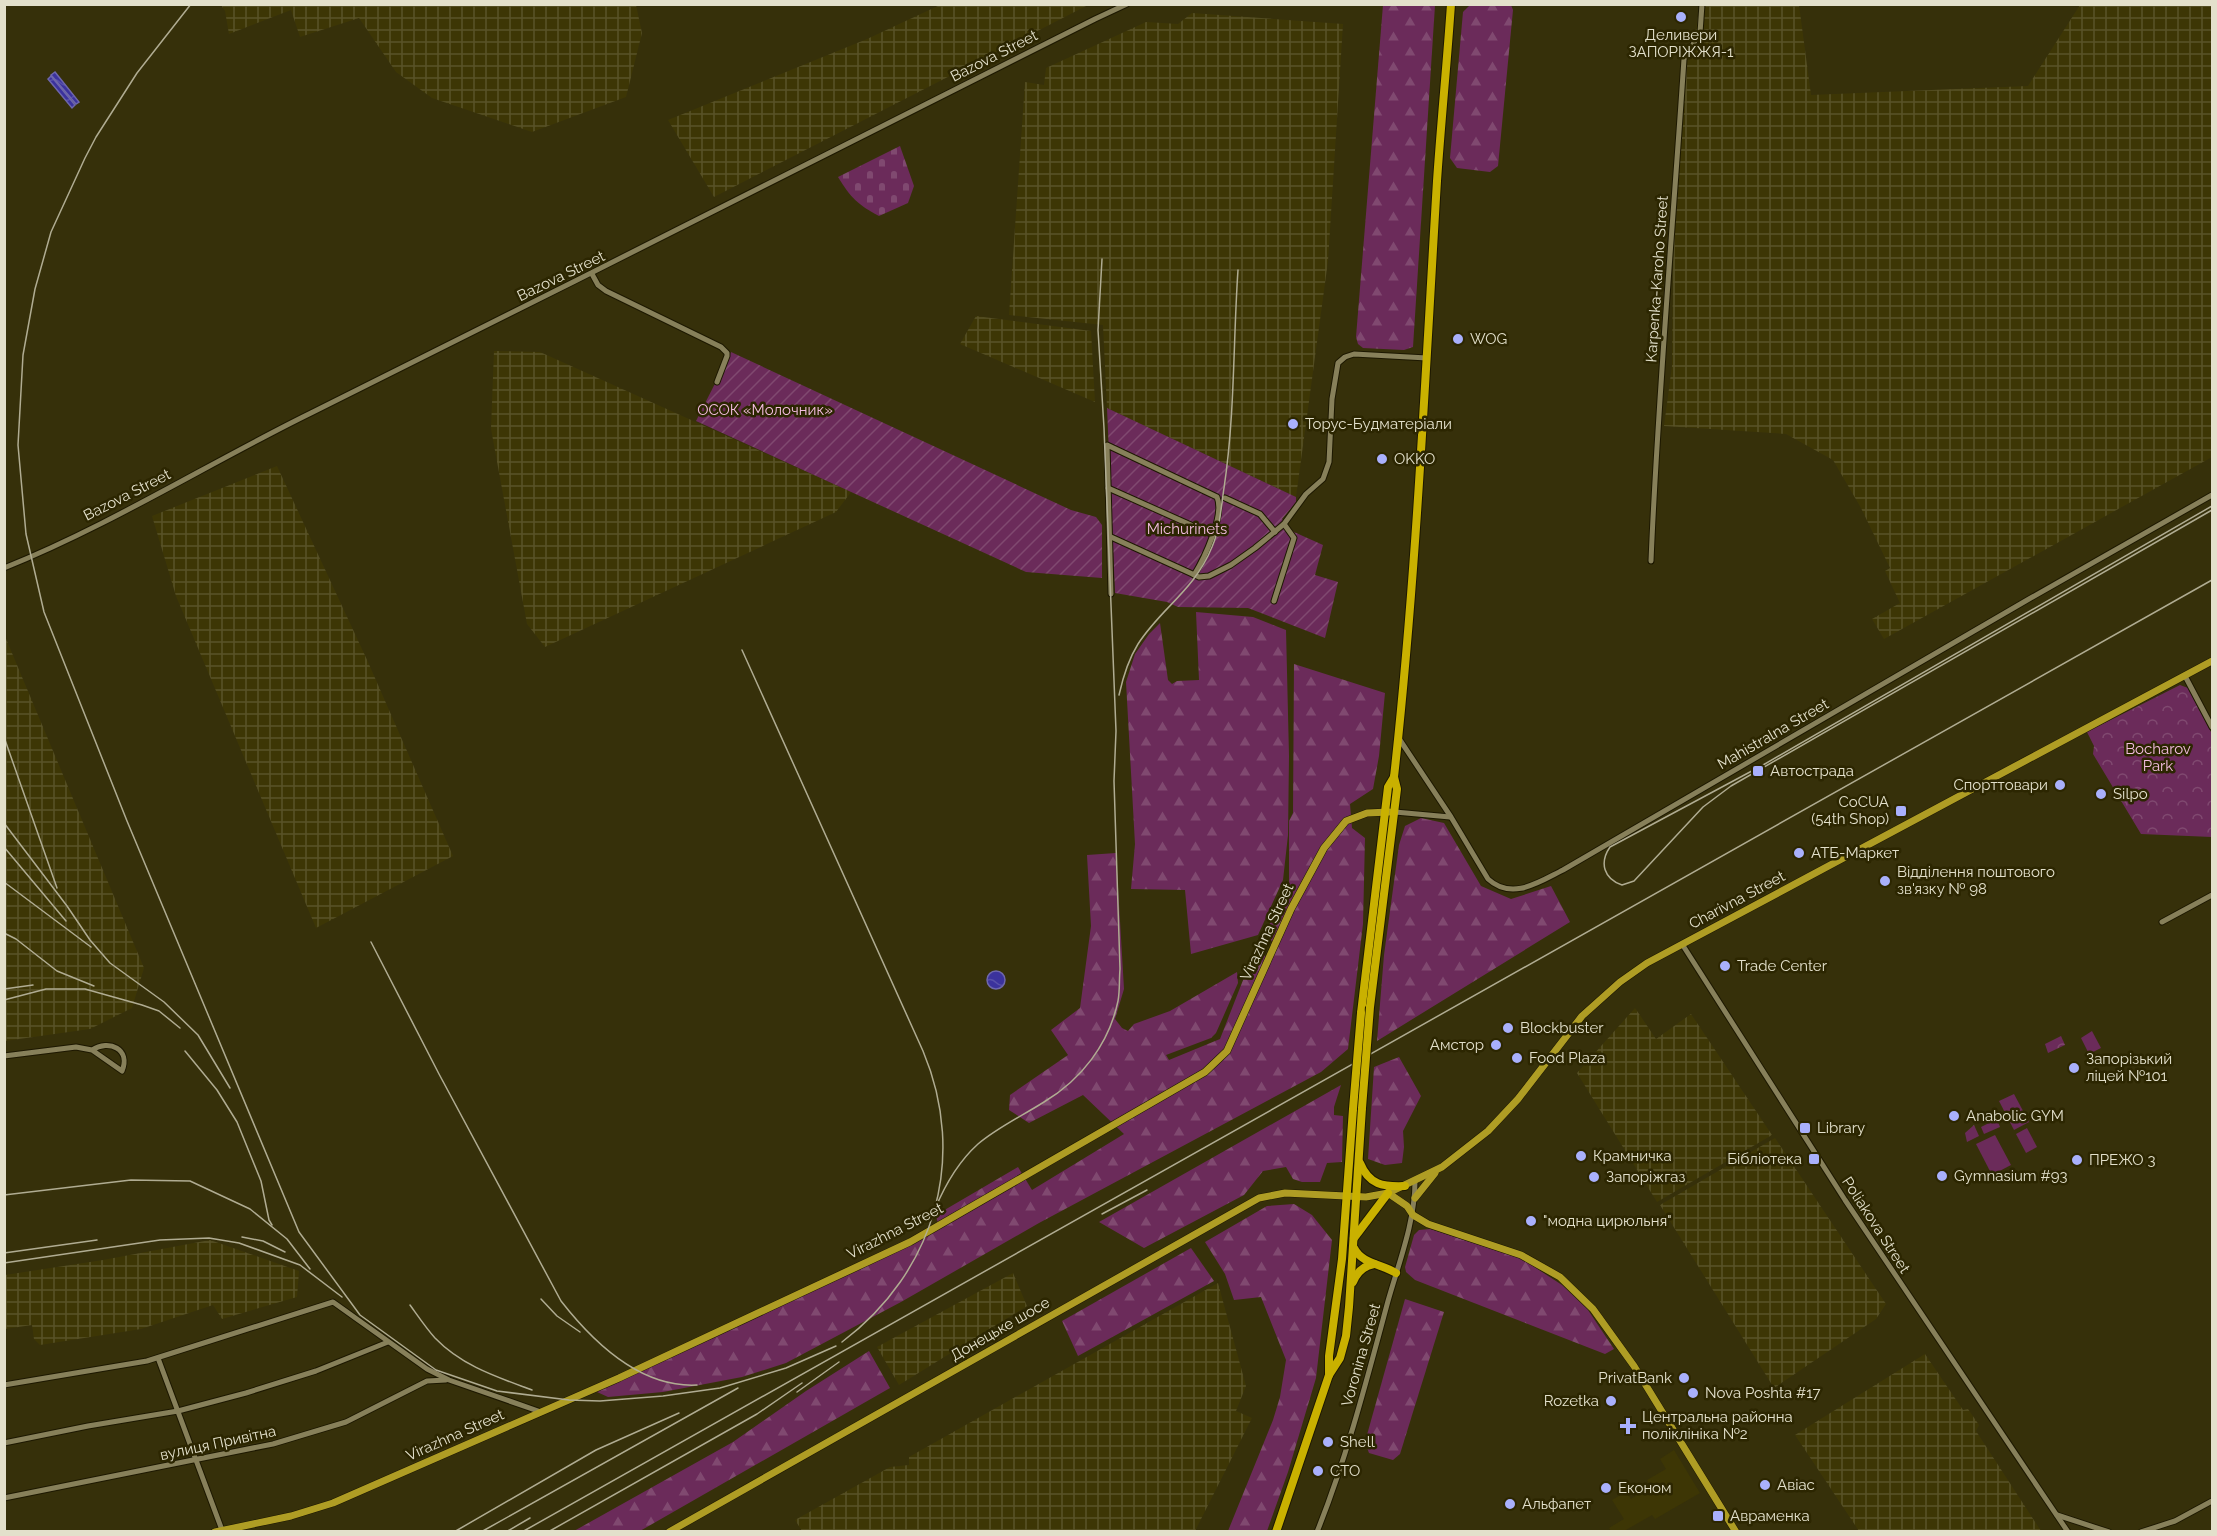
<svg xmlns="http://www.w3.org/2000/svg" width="2217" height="1536" font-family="Raleway,sans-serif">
	<defs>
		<pattern id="industrial-grid" width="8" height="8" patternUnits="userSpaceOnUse" patternTransform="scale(1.5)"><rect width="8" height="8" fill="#3d3605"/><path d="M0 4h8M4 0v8" fill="none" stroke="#595328"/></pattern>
		<pattern id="forest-firs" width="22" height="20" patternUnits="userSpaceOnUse" patternTransform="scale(1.5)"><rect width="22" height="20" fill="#6b2b5a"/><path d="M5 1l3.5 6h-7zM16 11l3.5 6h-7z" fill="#804970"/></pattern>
		<pattern id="cemetery-stones" width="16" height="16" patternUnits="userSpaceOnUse" patternTransform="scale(1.5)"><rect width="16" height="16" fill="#6b2b5a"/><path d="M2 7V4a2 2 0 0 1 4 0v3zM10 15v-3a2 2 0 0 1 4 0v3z" fill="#804970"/></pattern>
		<pattern id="park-crowns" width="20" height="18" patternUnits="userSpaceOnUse" patternTransform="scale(1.5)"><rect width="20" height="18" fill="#6b2b5a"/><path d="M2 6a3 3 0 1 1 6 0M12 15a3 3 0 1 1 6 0" fill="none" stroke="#804970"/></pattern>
		<pattern id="garden-furrows" width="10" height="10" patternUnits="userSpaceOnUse" patternTransform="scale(1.5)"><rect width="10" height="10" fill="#6b2b5a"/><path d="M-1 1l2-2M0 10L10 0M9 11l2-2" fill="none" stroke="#804970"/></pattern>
		<pattern id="water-waves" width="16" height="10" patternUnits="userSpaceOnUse" patternTransform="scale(1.5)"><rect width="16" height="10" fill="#3b329d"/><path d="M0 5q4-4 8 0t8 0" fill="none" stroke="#574fa9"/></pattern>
	</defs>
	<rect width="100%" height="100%" fill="#36300a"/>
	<path fill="#3d3605" d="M1674 1450 1700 1493 1655 1519 1652 1515 1624 1531H1611L1609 1528 1624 1519 1612 1500 1626 1492 1631 1499 1651 1487 1647 1480 1666 1469 1660 1459Z"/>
	<g fill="url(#industrial-grid)">
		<path d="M221 5H636L642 33 626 97 532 132 432 98 396 72 359 18 300 37 291 10 229 34 225 11Z"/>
		<path d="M940 5H1088L714 197 668 120 867 39Z"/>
		<path d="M1700 5H1799L1811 95 2028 86 2080 5H2212V457L1884 639 1872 619 1900 603 1885 571 1890 568 1861 508 1833 460 1786 434 1664 426 1672 366 1674 190 1682 64 1693 44Z"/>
		<path d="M1192 13 1343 24 1328 261 1296 497 1107 408 1103 325 1009 315 1025 82 1044 85 1046 68 1146 22 1178 24Z"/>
		<path d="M976 316 1091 331 1095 402 960 344Z"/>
		<path d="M494 351 540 352 851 492 836 512 545 647 527 624 491 429Z"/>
		<path d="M277 466 368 662 453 856 316 928 176 596 152 516Z"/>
		<path d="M4 634 144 968 132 1008 90 1029 5 1041Z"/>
		<path d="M1635 1008 1656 1039 1691 1014 1772 1135 1657 1202 1577 1073Z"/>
		<path d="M1775 1138 1886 1304 1876 1319 1774 1388 1660 1205Z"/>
		<path d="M210 1240 299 1271 297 1297 222 1319 213 1305 141 1329 40 1345 34 1339 32 1325 5 1329V1275L103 1260Z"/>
		<path d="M1013 1273 1027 1306 899 1385 877 1347Z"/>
		<path d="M1218 1283 1246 1386 1236 1411 1252 1418 1195 1531H802L795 1520 890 1467 909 1465V1457Z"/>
		<path d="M1925 1354 1963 1410 1968 1409 1979 1425 1976 1431 2041 1531H1859L1795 1435Z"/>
	</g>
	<g fill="url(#forest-firs)">
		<path d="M1471 4 1511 5 1513 10 1498 166 1490 172 1457 168 1450 158 1463 12Z"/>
		<path d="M1383 5H1435L1413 347 1404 350 1363 348 1358 344 1356 337Z"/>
		<path d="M1196 612 1253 617 1286 630 1289 756 1288 835 1283 880 1258 935 1191 954 1185 890 1131 889 1135 844 1126 682 1135 654 1149 634 1160 623 1168 680 1172 684 1177 681 1199 680Z"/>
		<path d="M1294 664 1385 693 1379 756 1373 789 1350 804 1352 828 1365 838 1363 924 1348 1049 1321 1072 1039 1223 901 1302 786 1363 742 1377 663 1392 608 1397 597 1392 619 1378 938 1225 936 1215 1018 1167 1032 1190 1124 1134 1083 1095 1029 1123 1009 1110 1010 1095 1068 1055 1051 1030 1080 1008 1091 926 1087 855 1116 853 1124 989 1115 1019 1122 1028 1128 1031 1134 1024 1170 1011 1237 972 1238 983 1216 1033 1211 1038 1166 1055 1169 1060 1220 1039 1256 947 1268 959 1275 945 1265 933 1289 887V821L1293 813Z"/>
		<path d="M1421 818 1444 823 1481 886 1511 899 1551 886 1570 922 1377 1041 1384 955 1399 845 1405 826Z"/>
		<path d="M1399 1057 1421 1096 1403 1131 1404 1147 1402 1163 1385 1165 1368 1159 1374 1067Z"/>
		<path d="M1341 1085 1334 1107V1115L1343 1116 1342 1162 1327 1163 1320 1182H1302L1293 1179 1286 1167 1263 1171 1244 1195 1144 1248 1099 1222Z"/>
		<path d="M1294 1204 1312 1215 1332 1240 1316 1378 1288 1472 1267 1531H1228L1273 1420 1280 1397 1286 1360 1261 1297 1234 1300 1225 1274 1205 1242 1267 1206Z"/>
		<path d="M1430 1229 1522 1259 1562 1285 1588 1310 1614 1349 1605 1354 1415 1280 1406 1272 1405 1267 1414 1235 1419 1230Z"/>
		<path d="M1191 1248 1214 1281 1078 1356 1062 1321Z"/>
		<path d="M1405 1299 1444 1312 1400 1454 1393 1460 1369 1453 1365 1442Z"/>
		<path d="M869 1351 890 1388 640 1531H574L733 1442 806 1391Z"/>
	</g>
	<path fill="url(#cemetery-stones)" d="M900 146 914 186 908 203 879 216C858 205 851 198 838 177Z"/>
	<g fill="url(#park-crowns)">
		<path d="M2180 685 2188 688 2212 734V837L2141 834 2093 754 2094 746 2087 732Z"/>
		<path d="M2061 1036 2065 1045 2048 1053 2045 1044Z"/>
		<path d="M1974 1125 1979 1136 1967 1142 1965 1133Z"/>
	</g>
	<g fill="url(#garden-furrows)">
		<path d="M731 352 1071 510 1096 517 1102 525V578L1026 572 696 421Z"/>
		<path d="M1107 408 1296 497V502L1282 519 1294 532 1323 545 1315 575 1338 582 1325 638 1248 608 1178 607 1167 602 1115 593Z"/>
	</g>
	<g fill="#6b2b5a">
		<path d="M2092 1031 2101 1048 2089 1054 2081 1038Z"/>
		<path d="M2014 1094 2029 1122 2014 1130 1999 1101Z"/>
		<path d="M1997 1119 2000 1127 1984 1134 1981 1127Z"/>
		<path d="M2027 1128 2037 1147 2026 1153 2016 1134Z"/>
		<path d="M1995 1135 2011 1165 1992 1175 1976 1144Z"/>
	</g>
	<g fill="url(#water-waves)" stroke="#6d66ab" stroke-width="1.5">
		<path d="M55 72 79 102 76 104 51 75Z"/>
		<path d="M51 76 75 105 72 108 48 79Z"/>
		<circle cx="996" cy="980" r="9"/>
	</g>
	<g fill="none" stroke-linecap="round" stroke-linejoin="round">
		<defs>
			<g id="minor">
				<path d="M592 274 598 285 606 291 721 347 727 353V356L717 382"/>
				<path d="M1108 488 1211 534"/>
				<path d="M1225 498 1260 514 1275 532"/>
				<path d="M1111 537 1199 577 1209 576 1231 565 1255 548 1284 524 1306 494 1323 479 1329 462 1332 399 1338 363 1345 357 1354 354 1427 358"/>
				<path d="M1651 561C1658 393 1673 226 1684 59L1700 33 1702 4"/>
				<path d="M4 568C111 525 209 463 311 413 573 283 834 150 1095 19L1127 4"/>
				<path d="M1111 594 1107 445 1217 497C1225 515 1204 559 1194 575"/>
				<path d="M1274 601 1294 538 1284 524"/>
				<path d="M2185 676 2212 727"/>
				<path d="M1398 737 1451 817 1488 879C1512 901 1539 882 1563 870L2029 599 2212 495"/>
				<path d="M1395 812 1450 817"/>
				<path d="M2162 922 2212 895"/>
				<path d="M1682 944 1845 1200 2068 1532"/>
				<path d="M4 1056 76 1047 92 1050 122 1071C131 1049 109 1039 92 1050"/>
				<path d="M158 1358 222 1530"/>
				<path d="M4 1385 147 1361 333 1302 427 1369 449 1380 541 1412"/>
				<path d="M4 1443 88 1426 178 1411 246 1393 316 1371 388 1342"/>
				<path d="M4 1498 273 1444 346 1422 427 1381 446 1380"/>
				<path d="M2057 1515 2109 1532"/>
				<path d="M1317 1532C1347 1457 1367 1379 1388 1301 1399 1262 1415 1222 1415 1181"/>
				<path d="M2141 1532 2175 1521 2212 1501"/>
			</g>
			<g id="major">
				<path d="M1388 1193 1407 1206 1413 1215 1428 1224 1521 1255 1560 1277 1593 1309 1634 1366 1736 1532"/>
				<path d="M1415 1198 1435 1173"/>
				<path d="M215 1532 291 1516 333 1503 619 1378 910 1242 1205 1072 1227 1051 1291 909 1324 848 1346 821 1367 813 1389 812"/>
				<path d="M669 1532 1259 1198 1285 1193 1366 1197 1388 1193 1442 1167 1488 1131 1518 1099 1582 1016 1620 982 1647 963 2212 661"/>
			</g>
			<g id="highway">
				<path d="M1370 1007 1397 789 1394 777"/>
				<path d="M1361 1013 1388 787 1394 777C1416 579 1425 380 1437 181 1441 122 1447 63 1451 4"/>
				<path d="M1360 1163C1369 1185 1383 1187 1405 1186"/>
				<path d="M1354 1238 1388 1193"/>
				<path d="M1354 1248C1362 1264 1382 1264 1396 1273"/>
				<path d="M1353 1282C1357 1272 1363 1266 1374 1264"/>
				<path d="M1329 1375V1356L1342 1259 1353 1109"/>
				<path d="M1276 1532 1329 1375 1340 1358 1346 1336 1349 1307 1362 1108"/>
			</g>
		</defs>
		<use href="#minor" stroke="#1d1800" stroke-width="7"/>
		<use href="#major" stroke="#1d1800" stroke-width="8"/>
		<use href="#highway" stroke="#1d1800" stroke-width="10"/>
		<use href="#minor" stroke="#87805a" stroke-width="5"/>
		<use href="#major" stroke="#af9d24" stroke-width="7"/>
		<use href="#highway" stroke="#c9b100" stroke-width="8"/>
		<path stroke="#b0ac92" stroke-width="1.5" d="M2212 506 1763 765 1610 847C1599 863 1604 879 1622 885L1634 881 1703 807 1731 786 2212 510"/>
		<g stroke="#b0ac92" stroke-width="1.5">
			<path d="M191 4 137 73 96 137 85 158 51 232 35 289 23 355 18 445 26 534 44 612 127 821 299 1232 360 1315 436 1370 497 1391 569 1400 600 1401 663 1396 720 1388 786 1368 836 1346"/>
			<path d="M742 650 923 1051C968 1158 935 1272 842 1342"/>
			<path d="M1119 695C1123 677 1128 660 1138 644 1162 607 1194 591 1212 547 1220 529 1221 507 1224 488 1235 415 1233 343 1238 270"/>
			<path d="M4 737 57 888"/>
			<path d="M4 823 67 906 90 940 110 963 164 1002 198 1035 230 1088"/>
			<path d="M4 847 66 921"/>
			<path d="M4 882 91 947"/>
			<path d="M4 933 16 939 57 971 94 986"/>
			<path d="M371 942 439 1074 561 1301C593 1342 641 1388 697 1385"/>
			<path d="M4 989 33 985"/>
			<path d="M4 1000 46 989H85L142 1005 159 1011 180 1028"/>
			<path d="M185 1051 217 1090 237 1122 261 1181 269 1220 272 1225"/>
			<path d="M4 1195 131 1180 190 1181 250 1209 287 1239 310 1269"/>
			<path d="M935 1209C945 1185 958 1162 978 1144 998 1127 1022 1116 1044 1102 1081 1080 1109 1044 1118 1001 1120 991 1119 980 1120 969L1114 781 1116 731 1104 428 1098 330 1102 259"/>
			<path d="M1102 1214 1147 1190"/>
			<path d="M242 1237 263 1241 285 1252"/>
			<path d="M4 1253 97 1240"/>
			<path d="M4 1263 160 1240 209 1238 239 1243 300 1265 342 1297"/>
			<path d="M541 1299 557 1316 580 1332"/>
			<path d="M410 1305C418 1316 426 1328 435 1338 462 1366 497 1377 532 1390"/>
			<path d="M797 1392 839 1362"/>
			<path d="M454 1532 596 1450 679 1413"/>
			<path d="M481 1532 738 1388"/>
			<path d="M506 1532 530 1518"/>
			<path d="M522 1532 2212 580"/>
			<path d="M548 1532 757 1414 802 1383"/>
		</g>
		<defs>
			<g id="highway-bridge">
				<path d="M1362 1108 1370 1007"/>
				<path d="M1353 1109 1361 1013"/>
			</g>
		</defs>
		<use href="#highway-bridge" stroke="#1d1800" stroke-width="10" stroke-linecap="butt"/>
		<use href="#highway-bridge" stroke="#c9b100" stroke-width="8"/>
	</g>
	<g fill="#a9b0fc" stroke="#2c2601" stroke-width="2">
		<circle cx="1681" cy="17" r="6"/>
		<circle cx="1458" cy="339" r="6"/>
		<circle cx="1293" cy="424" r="6"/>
		<circle cx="1382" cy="459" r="6"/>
		<rect x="1752" y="765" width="12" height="12" rx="3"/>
		<circle cx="2060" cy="785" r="6"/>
		<circle cx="2101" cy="794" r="6"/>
		<rect x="1895" y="805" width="12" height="12" rx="3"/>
		<circle cx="1799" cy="853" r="6"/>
		<circle cx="1885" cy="881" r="6"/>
		<circle cx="1725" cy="966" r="6"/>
		<circle cx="1508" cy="1028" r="6"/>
		<circle cx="1496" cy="1045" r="6"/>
		<circle cx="1517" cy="1058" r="6"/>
		<circle cx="2074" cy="1068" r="6"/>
		<circle cx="1954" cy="1116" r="6"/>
		<rect x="1799" y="1122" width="12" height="12" rx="3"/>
		<circle cx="1581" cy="1156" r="6"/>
		<rect x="1808" y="1153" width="12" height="12" rx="3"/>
		<circle cx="2077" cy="1160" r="6"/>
		<circle cx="1942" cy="1176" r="6"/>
		<circle cx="1594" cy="1177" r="6"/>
		<circle cx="1531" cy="1221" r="6"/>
		<circle cx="1684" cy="1378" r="6"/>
		<circle cx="1693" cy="1393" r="6"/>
		<circle cx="1611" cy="1401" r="6"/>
		<path d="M1625 1417h6v6h6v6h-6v6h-6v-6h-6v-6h6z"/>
		<circle cx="1328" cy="1442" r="6"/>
		<circle cx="1318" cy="1471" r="6"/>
		<circle cx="1765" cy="1485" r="6"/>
		<circle cx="1606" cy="1488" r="6"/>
		<circle cx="1510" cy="1504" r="6"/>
		<rect x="1712" y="1510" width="12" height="12" rx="3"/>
	</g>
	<g text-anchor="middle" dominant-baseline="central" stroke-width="5" stroke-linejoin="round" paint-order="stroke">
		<g font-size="15" fill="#e3e0cb" stroke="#2c2601" text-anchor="start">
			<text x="1681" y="35" text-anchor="middle">Деливери<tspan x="1681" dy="17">ЗАПОРІЖЖЯ-1</tspan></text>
			<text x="1470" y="339">WOG</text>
			<text x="1305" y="424">Торус-Будматеріали</text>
			<text x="1394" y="459">OKKO</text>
			<text x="1770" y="771">Автострада</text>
			<text x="2048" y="785" text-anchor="end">Спорттовари</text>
			<text x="2113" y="794">Silpo</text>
			<text x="1889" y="802" text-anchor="end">CoCUA<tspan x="1889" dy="17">(54th Shop)</tspan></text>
			<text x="1811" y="853">АТБ-Маркет</text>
			<text x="1897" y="872">Відділення поштового<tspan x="1897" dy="17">зв'язку № 98</tspan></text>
			<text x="1737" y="966">Trade Center</text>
			<text x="1520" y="1028">Blockbuster</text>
			<text x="1484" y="1045" text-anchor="end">Амстор</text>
			<text x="1529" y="1058">Food Plaza</text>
			<text x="2086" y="1059">Запорізький<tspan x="2086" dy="17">ліцей №101</tspan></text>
			<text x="1966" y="1116">Anabolic GYM</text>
			<text x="1817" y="1128">Library</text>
			<text x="1593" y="1156">Крамничка</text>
			<text x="1802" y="1159" text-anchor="end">Бібліотека</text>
			<text x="2089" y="1160">ПРЕЖО 3</text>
			<text x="1954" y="1176">Gymnasium #93</text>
			<text x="1606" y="1177">Запоріжгаз</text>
			<text x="1543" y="1221">"модна цирюльня"</text>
			<text x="1672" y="1378" text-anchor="end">PrivatBank</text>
			<text x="1705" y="1393">Nova Poshta #17</text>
			<text x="1599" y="1401" text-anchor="end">Rozetka</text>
			<text x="1642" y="1417">Центральна районна<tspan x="1642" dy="17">поліклініка №2</tspan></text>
			<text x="1340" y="1442">Shell</text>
			<text x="1330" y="1471">СТО</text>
			<text x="1777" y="1485">Авіас</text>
			<text x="1618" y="1488">Економ</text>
			<text x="1522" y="1504">Альфапет</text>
			<text x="1730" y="1516">Авраменка</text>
		</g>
		<g font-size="15" fill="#e3e0cb" stroke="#2c2601">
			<text transform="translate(994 56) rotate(-27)">Bazova Street</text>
			<text transform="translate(561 276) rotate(-26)">Bazova Street</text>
			<text transform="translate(1657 279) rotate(-86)">Karpenka-Karoho Street</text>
			<text transform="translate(127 495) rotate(-27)">Bazova Street</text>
			<text transform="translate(1773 734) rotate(-30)">Mahistralna Street</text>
			<text transform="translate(1737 900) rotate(-28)">Charivna Street</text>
			<text transform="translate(1267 932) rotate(-65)">Virazhna Street</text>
			<text transform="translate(1876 1225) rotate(57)">Poliakova Street</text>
			<text transform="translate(895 1231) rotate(-27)">Virazhna Street</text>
			<text transform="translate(1000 1329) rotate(-30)">Донецьке шосе</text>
			<text transform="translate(1361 1355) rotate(-74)">Voronina Street</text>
			<text transform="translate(455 1435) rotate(-24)">Virazhna Street</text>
			<text transform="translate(218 1443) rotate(-12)">вулиця Привітна</text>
		</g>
		<g font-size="15" fill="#f4bde1" stroke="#2c2601">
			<text x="765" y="410">ОСОК «Молочник»</text>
			<text x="1187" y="529">Michurinets</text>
			<text x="2158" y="749">Bocharov<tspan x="2158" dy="17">Park</tspan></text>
		</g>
	</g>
	<rect width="2217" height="1536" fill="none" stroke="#e3e0cb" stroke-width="12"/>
</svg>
